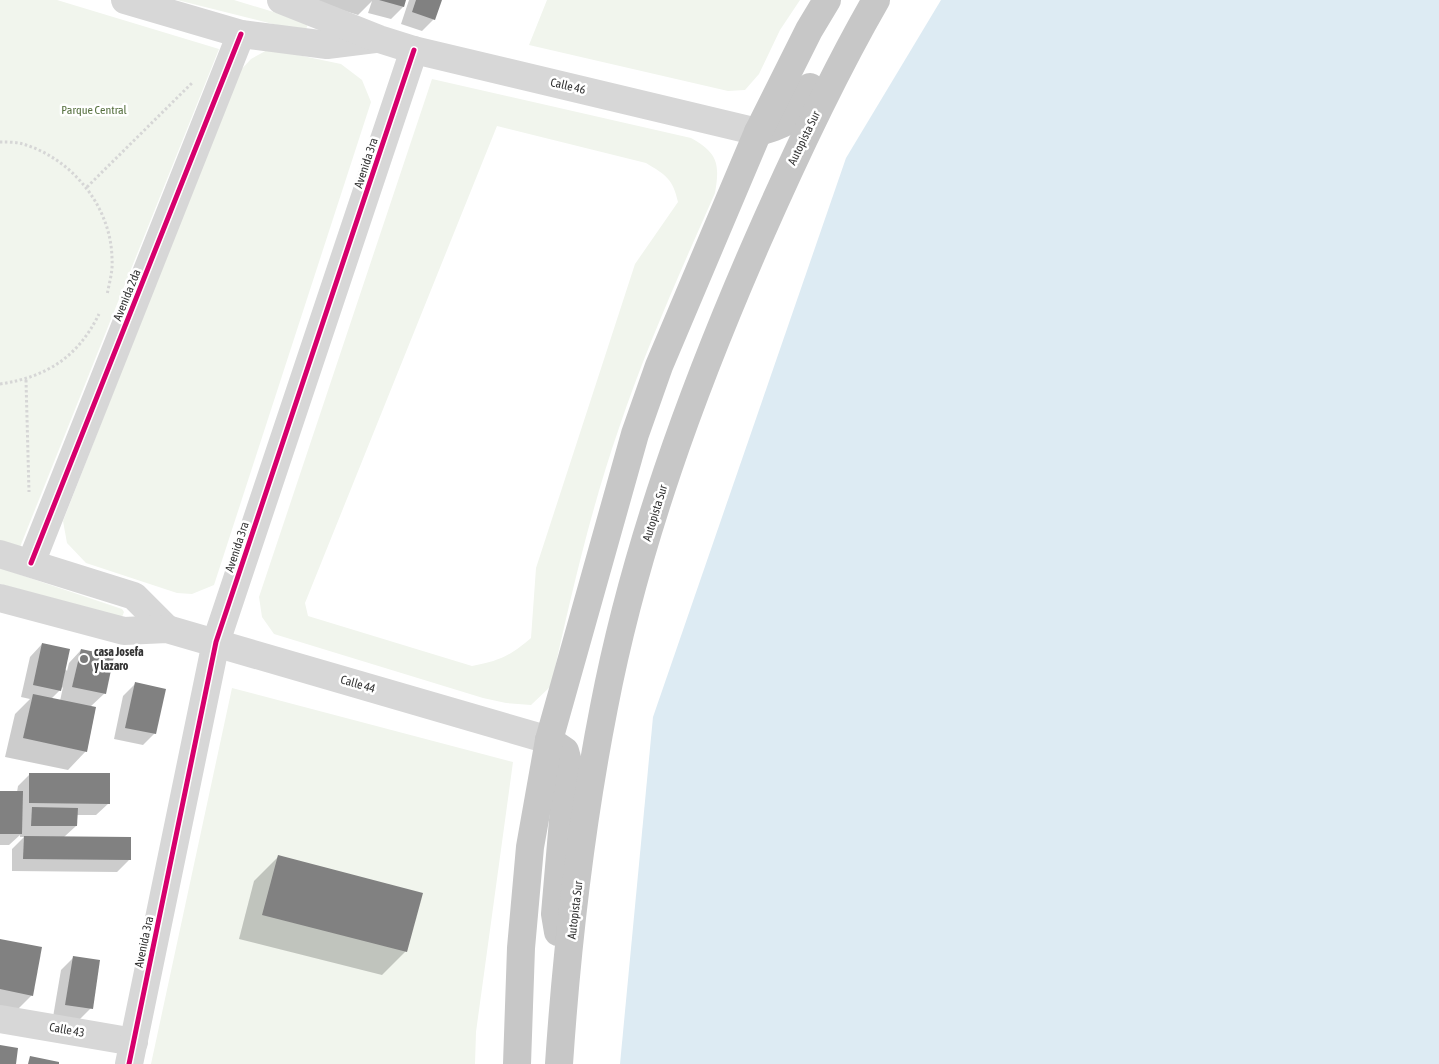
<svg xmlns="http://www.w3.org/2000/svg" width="1439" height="1064" font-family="'Asap Condensed',sans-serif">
	<rect width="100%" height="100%" fill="#fff"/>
	<g fill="#f1f5ed" fill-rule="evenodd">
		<path d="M0 0H57L219 49 20 547 0 541Z"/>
		<path d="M177 0H234L303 21 308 24 305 32Z"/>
		<path d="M547 0H800L780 30 759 74 745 90 728 91 529 45Z"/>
		<path d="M269 49 341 64 362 80 371 102 214 585 192 594 177 593 86 563 67 543 63 521 238 73 251 59Z"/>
		<path d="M432 79 691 138C718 153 720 164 715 193 681 270 646 348 619 428 590 512 570 599 551 686L531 705 506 703 483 698 274 634 262 617 259 597ZM497 126 646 163C666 175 673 179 678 202L635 264 536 568 531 638C510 656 499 661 472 666L308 616 305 603Z"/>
		<path d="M0 568 122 609 124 612 122 617 0 584Z"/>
		<path d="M232 688 513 762 476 1032 475 1064H151Z"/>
	</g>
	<path fill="#ddebf3" d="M941 0H1439V1064H620L653 717 846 158Z"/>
	<g fill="#0003" fill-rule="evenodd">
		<path d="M309 0H405L403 7 391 19 368 13 372 1 358 15Z"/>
		<path d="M409 0H441L434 19 422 31 401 24Z"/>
		<path d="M42 644 67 671 69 663 81 650 105 693 90 707 86 751 68 770 5 757 15 714 30 699 21 697 30 657ZM63 687 60 701 51 699Z"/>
		<path d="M135 684 155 733 143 745 114 739 123 696Z"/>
		<path d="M30 774 109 803 96 815H76V826L64 837 129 860 117 872 12 871V849L24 837H20V835L9 845H0V792H17L18 786Z"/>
		<path d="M278 857 406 951 382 975 239 939 254 881Z"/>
		<path d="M0 941 32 995 14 1013 0 1011Z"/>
		<path d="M73 958 91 1008 79 1020 53 1017 61 970Z"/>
	</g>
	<g fill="#818181">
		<path d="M379 0H406L404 7Z"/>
		<path d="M416 0H442L435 20 412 12Z"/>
		<path d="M42 643 70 649 61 691 33 685Z"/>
		<path d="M81 649 114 656 106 694 72 687Z"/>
		<path d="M135 682 166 689 156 734 125 728Z"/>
		<path d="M33 694 96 707 87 752 23 738Z"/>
		<path d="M29 773H110V804L29 803Z"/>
		<path d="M0 791H23L22 834H0Z"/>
		<path d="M32 807 78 808 77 826H31Z"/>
		<path d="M24 836 131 837V860L23 859Z"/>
		<path d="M278 855 423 893 407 952 262 915Z"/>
		<path d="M0 939 42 947 33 996 0 989Z"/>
		<path d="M73 956 100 960 93 1009 65 1005Z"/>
		<path d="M0 1045 18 1048 16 1064H0Z"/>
		<path d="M30 1056 59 1062V1064H28Z"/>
	</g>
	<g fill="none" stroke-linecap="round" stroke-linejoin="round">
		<g stroke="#d6d6d6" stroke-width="3" stroke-dasharray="2.5 2.5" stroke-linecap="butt">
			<path d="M0 142C7 142 16 142 23 144 73 159 112 208 112 260 113 271 109 284 107 295"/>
			<path d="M87 187 193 82"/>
			<path d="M26 380 29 492"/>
			<path d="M0 384C47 377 78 357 99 314"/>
		</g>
		<g stroke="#d7d7d7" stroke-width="28">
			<path d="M31 563 241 34"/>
			<path d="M0 1019 134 1042"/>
			<path d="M129 1064 216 642 414 50"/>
		</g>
		<g stroke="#d7d7d7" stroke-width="28">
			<path d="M125 0 241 34 327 45 375 39"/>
			<path d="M281 0 379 39 414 50 758 132"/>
			<path d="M0 554 134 596 167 629"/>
			<path d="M0 598 124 631 167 629 549 740"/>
		</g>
		<g stroke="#c7c7c7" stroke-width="28">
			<path d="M758 132C795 122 792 119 810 87"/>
			<path d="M549 740 565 751 568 762 555 914 558 932"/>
			<path d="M517 1064 521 948 530 847 549 740 635 434 659 366 758 132 809 30 827 0"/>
			<path d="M559 1064C567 945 581 824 604 707 635 546 692 391 757 242 793 160 831 78 876 0"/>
		</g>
		<defs>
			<g id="cycleway">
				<path d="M31 563 241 34"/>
				<path d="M129 1064 216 642 414 50"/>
			</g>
		</defs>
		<use href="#cycleway" stroke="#fff" stroke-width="8"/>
		<use href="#cycleway" stroke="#d6006c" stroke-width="5"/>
	</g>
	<circle fill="#7a7a7a" stroke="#fff" stroke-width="2" cx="84" cy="659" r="5"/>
	<g text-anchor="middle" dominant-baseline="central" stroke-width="5" stroke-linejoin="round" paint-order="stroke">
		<g font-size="12" fill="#333" stroke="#fff">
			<text transform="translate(568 86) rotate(13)">Calle 46</text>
			<text transform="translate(804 138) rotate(-64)">Autopista Sur</text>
			<text transform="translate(366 163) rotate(-72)">Avenida 3ra</text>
			<text transform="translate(127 295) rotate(-68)">Avenida 2da</text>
			<text transform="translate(655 513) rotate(-73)">Autopista Sur</text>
			<text transform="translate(237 547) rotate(-72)">Avenida 3ra</text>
			<text transform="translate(358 684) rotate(16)">Calle 44</text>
			<text transform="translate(575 910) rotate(-83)">Autopista Sur</text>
			<text transform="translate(144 942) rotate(-78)">Avenida 3ra</text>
			<text transform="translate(67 1030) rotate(10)">Calle 43</text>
		</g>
		<g font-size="12" fill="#56703f" stroke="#fff">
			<text x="94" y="110">Parque Central</text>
		</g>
		<g font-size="12" font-weight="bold" fill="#333" stroke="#fff" text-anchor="start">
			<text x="94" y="652">casa Josefa<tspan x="94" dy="14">y lazaro</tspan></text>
		</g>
	</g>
</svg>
